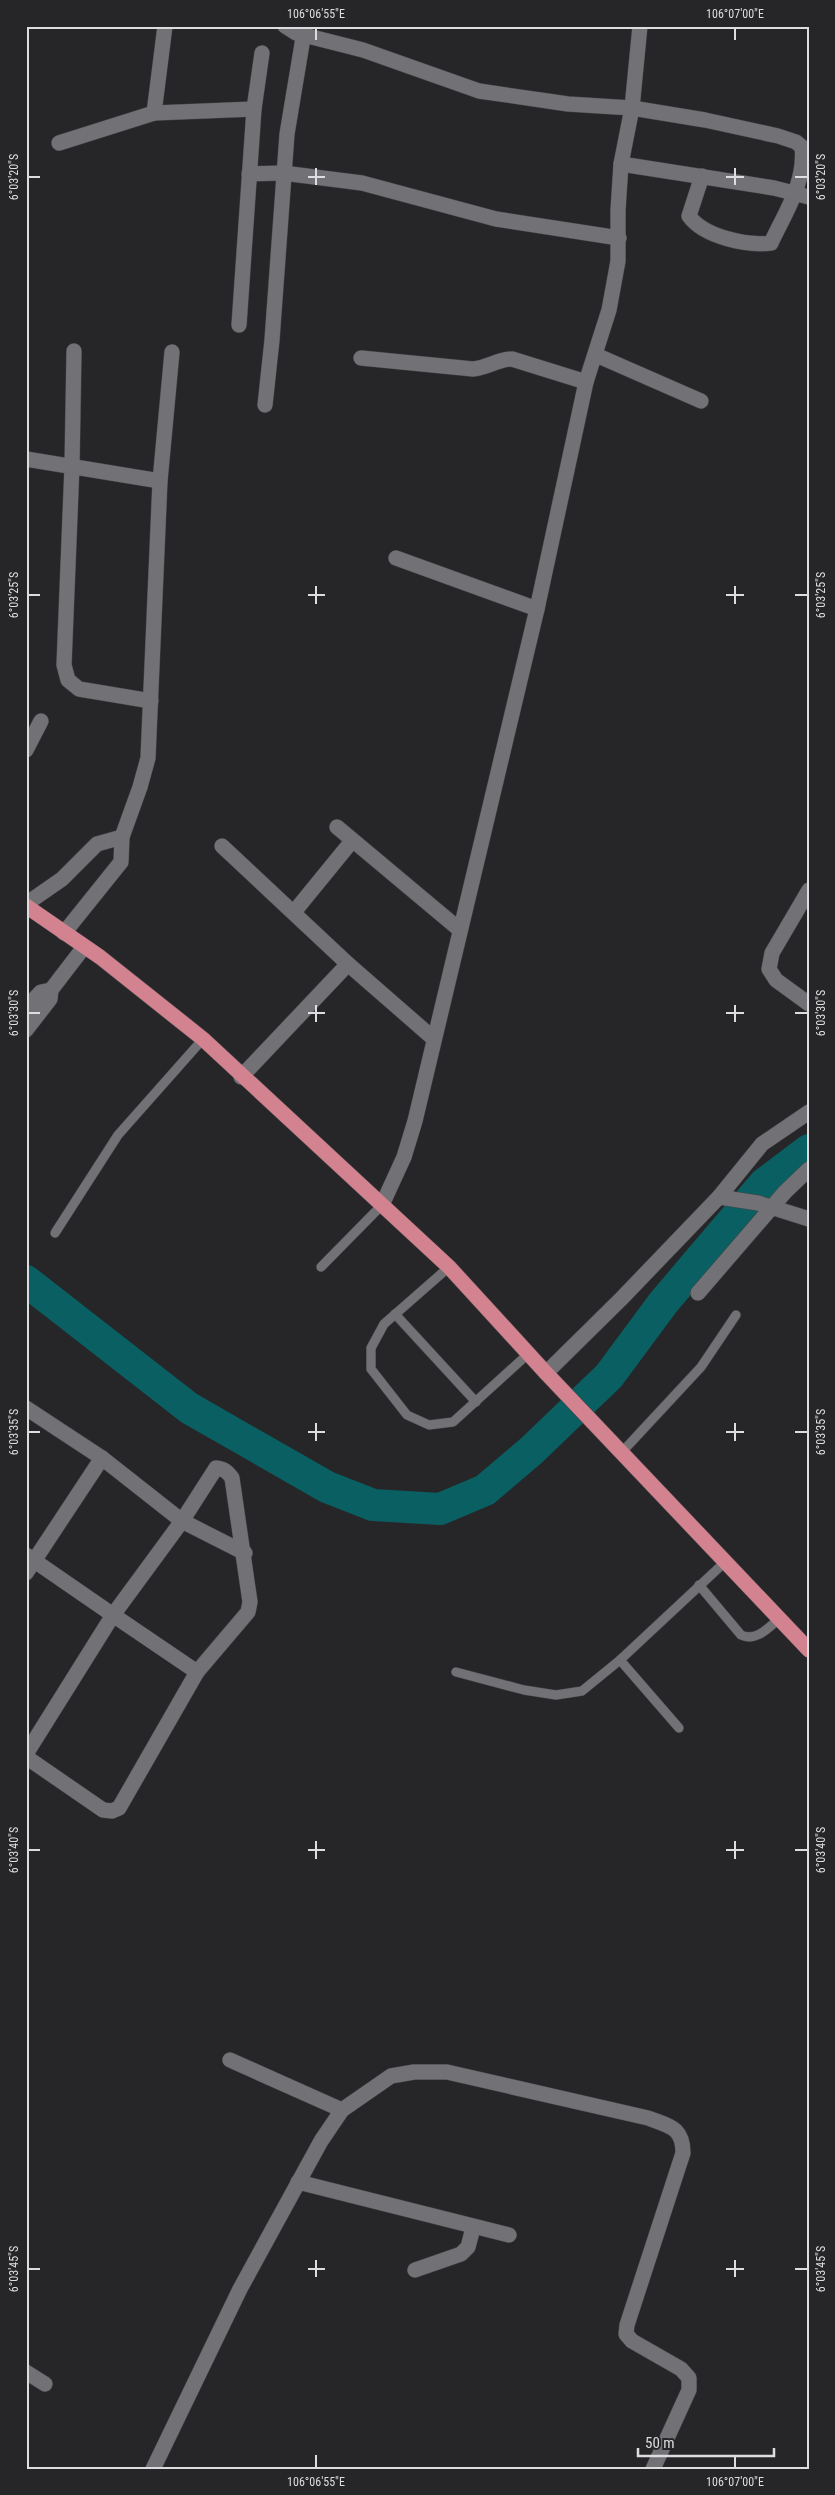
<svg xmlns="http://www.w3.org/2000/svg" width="835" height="2495" font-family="'Roboto Condensed',sans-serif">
	<rect width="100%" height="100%" fill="#262629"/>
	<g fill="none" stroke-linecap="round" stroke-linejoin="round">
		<path stroke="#095f61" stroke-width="32" d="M26 1281 189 1408 327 1487 373 1505 440 1509 485 1490 532 1450 609 1376 663 1303 764 1184 809 1150"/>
		<defs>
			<g id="lane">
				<path d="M55 1233 118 1135 203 1039"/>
				<path d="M321 1267 382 1205"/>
				<path d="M449 1267 384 1324 371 1348V1369L407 1415 429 1425 453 1422 528 1354"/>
				<path d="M395 1314 476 1402"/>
				<path d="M622 1452 701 1367 736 1315"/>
				<path d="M699 1585 741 1635C756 1642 768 1628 779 1619"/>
				<path d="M620 1660 679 1728"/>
				<path d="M456 1672 524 1690 556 1695 582 1691 620 1660 725 1562"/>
			</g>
			<g id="street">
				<path d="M285 26 296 33 363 50 479 91 568 104 632 108 705 120 778 136 796 142 802 147C806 182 785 213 771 243 747 246 704 237 689 216L702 176"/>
				<path d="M154 113 254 109"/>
				<path d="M59 143 154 113 165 26"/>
				<path d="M621 164 774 188 809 197"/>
				<path d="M249 174 283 173 362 183 496 219 619 238"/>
				<path d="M239 325 254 109 262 53"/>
				<path d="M74 351 72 466 64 665 68 680 79 689 151 701"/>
				<path d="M596 355 701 401"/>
				<path d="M361 358 473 369C487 368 498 359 512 359L586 382"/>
				<path d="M265 405 272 340 287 134 305 26"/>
				<path d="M26 459 160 481"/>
				<path d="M396 558 537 609"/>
				<path d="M26 750 41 721"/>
				<path d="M337 827 460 930"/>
				<path d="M222 846 348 964 434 1039"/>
				<path d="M809 890 772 953 769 969 776 980 809 1004"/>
				<path d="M26 904 62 879 97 844 122 837"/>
				<path d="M294 912 352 841"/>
				<path d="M64 933 121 862 122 837 140 787 148 758 160 481 172 352"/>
				<path d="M26 1008 41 992 51 990"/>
				<path d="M26 1030 50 999 51 990 84 947"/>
				<path d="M241 1077 348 964"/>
				<path d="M719 1197 758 1203 809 1219"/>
				<path d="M382 1205 404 1157 415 1121 537 609 586 382 609 310 618 261V210L621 164 632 108 640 26"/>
				<path d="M698 1293 785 1192 809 1169"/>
				<path d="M546 1373 622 1298 719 1197 762 1144 809 1112"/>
				<path d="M26 1408 102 1458 182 1521 245 1553"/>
				<path d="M26 1555 113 1615 182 1521 216 1468C224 1469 227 1471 232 1478L250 1602 248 1612 197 1672 119 1808 112 1811 103 1810 26 1757"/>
				<path d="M26 1573 102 1458"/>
				<path d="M26 1754 113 1615 197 1672"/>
				<path d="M230 2060 342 2110"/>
				<path d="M298 2182 509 2235"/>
				<path d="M415 2270 461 2254 468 2247 473 2228"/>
				<path d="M26 2372 45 2384"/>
				<path d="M153 2469 240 2289 321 2141 342 2110 391 2076 414 2072H447L648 2118C669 2126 683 2127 683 2153L627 2325 626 2334 632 2341 681 2369 689 2378V2390L653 2469"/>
			</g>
			<path id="highway" d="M26 906 100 957 203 1039 449 1267 546 1373 809 1650"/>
		</defs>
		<use href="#lane" stroke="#454547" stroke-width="10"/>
		<use href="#street" stroke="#454547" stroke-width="16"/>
		<use href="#highway" stroke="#454547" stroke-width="16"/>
		<use href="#lane" stroke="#717176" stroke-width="9"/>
		<use href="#street" stroke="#717176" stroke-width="15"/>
		<use href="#highway" stroke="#d3828f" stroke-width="15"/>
	</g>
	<path fill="none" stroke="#dddddf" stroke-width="2" d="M316 28V40M735 28V40M316 168V185M735 168V185M28 177H40M308 177H325M726 177H744M795 177H808M316 586V604M735 586V604M28 595H40M308 595H325M726 595H744M795 595H808M316 1005V1022M735 1005V1022M28 1013H40M308 1013H325M726 1013H744M795 1013H808M316 1423V1441M735 1423V1441M28 1432H40M308 1432H325M726 1432H744M795 1432H808M316 1841V1859M735 1841V1859M28 1850H40M308 1850H325M726 1850H744M795 1850H808M316 2260V2277M735 2260V2277M28 2269H40M308 2269H325M726 2269H744M795 2269H808M316 2455V2468M735 2455V2468"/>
	<rect width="835" height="2495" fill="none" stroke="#262629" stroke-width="55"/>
	<path d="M638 2448v8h136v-8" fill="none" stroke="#dddddf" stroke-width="2.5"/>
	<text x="645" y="2448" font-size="15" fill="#dddddf" stroke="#262629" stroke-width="4" paint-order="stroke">50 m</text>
	<rect x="28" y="28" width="780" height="2440" fill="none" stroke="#dddddf" stroke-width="2"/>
	<g font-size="12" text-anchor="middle" fill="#dddddf">
		<text x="316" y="18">106°06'55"E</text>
		<text x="735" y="18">106°07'00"E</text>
		<text transform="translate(14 177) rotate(-90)" y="4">6°03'20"S</text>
		<text transform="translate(821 177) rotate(-90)" y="4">6°03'20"S</text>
		<text transform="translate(14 595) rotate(-90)" y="4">6°03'25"S</text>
		<text transform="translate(821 595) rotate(-90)" y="4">6°03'25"S</text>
		<text transform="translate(14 1013) rotate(-90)" y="4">6°03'30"S</text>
		<text transform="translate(821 1013) rotate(-90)" y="4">6°03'30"S</text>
		<text transform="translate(14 1432) rotate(-90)" y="4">6°03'35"S</text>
		<text transform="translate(821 1432) rotate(-90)" y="4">6°03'35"S</text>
		<text transform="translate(14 1850) rotate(-90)" y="4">6°03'40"S</text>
		<text transform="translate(821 1850) rotate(-90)" y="4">6°03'40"S</text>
		<text transform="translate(14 2269) rotate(-90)" y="4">6°03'45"S</text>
		<text transform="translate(821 2269) rotate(-90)" y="4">6°03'45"S</text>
		<text x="316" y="2486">106°06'55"E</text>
		<text x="735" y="2486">106°07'00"E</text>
	</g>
</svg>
